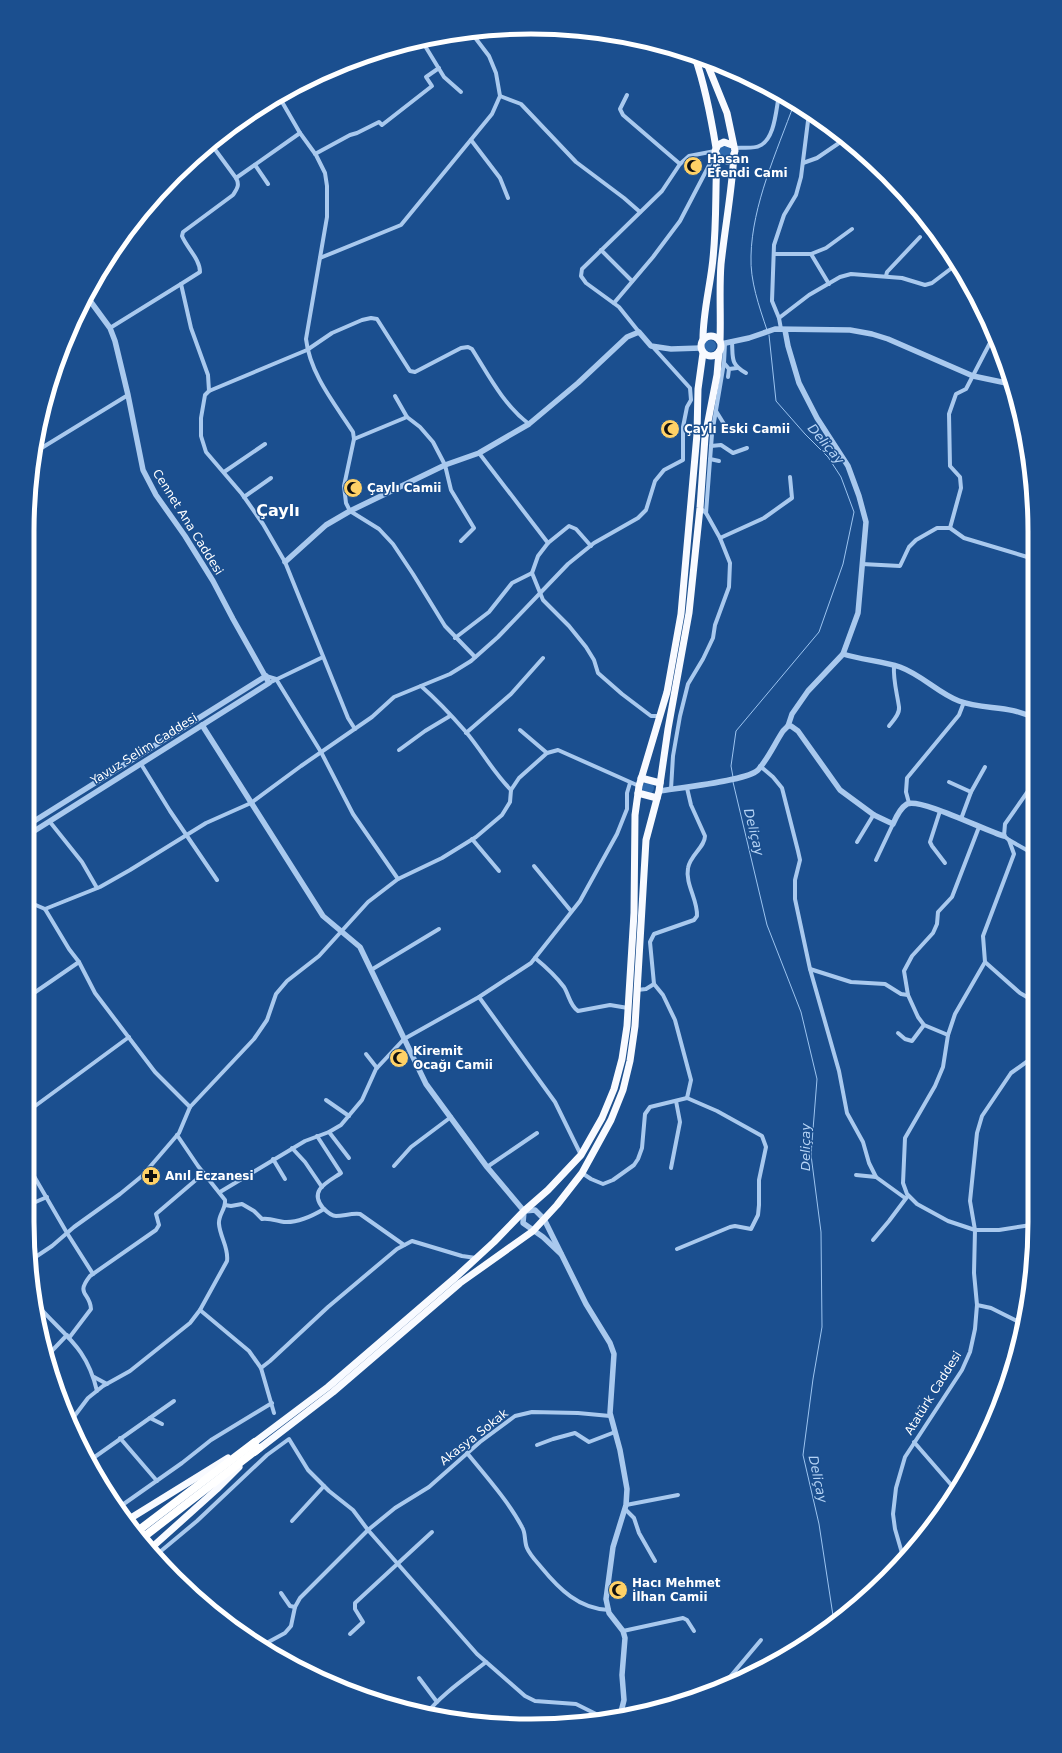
<svg xmlns="http://www.w3.org/2000/svg" width="1062" height="1753" font-family="'DejaVu Sans',sans-serif">
	<rect width="100%" height="100%" fill="#1b4f8f"/>
	<g fill="#2e69ad">
		<circle cx="725" cy="151" r="6"/>
		<circle cx="710" cy="346" r="6"/>
		<circle cx="648" cy="788" r="6"/>
	</g>
	<g fill="none" stroke-linecap="round" stroke-linejoin="round">
		<g stroke="#9cc4f0" stroke-width="1">
			<path d="M767 330C759 306 750 281 751 256 752 205 777 151 794 104"/>
			<path d="M733 777 731 766 736 731 819 632 843 564 854 512 841 477 828 457 805 434 776 401 769 335"/>
			<path d="M733 782 767 925 801 1012 817 1079 811 1155 821 1232 822 1327 813 1379 803 1455 819 1524 834 1622"/>
		</g>
		<g stroke="#a9c9ee" stroke-width="4">
			<path d="M422 41 444 77 461 92"/>
			<path d="M278 95 300 133 316 155 325 173 327 186V217L306 339C310 374 335 404 353 432L354 439 344 486 346 503 350 511 379 529 393 544 413 574 445 626 475 657"/>
			<path d="M627 95 620 109 623 115 680 164"/>
			<path d="M500 96 521 104 576 162 624 198 640 212"/>
			<path d="M471 140 500 178 508 198"/>
			<path d="M211 144 236 178 300 133"/>
			<path d="M734 148C740 147 755 149 759 146 775 140 776 109 779 95"/>
			<path d="M315 154 350 135 357 133 379 122 382 125 432 86 426 77 439 68"/>
			<path d="M803 163 817 158 842 141"/>
			<path d="M255 165 268 184"/>
			<path d="M601 250 632 281"/>
			<path d="M774 254H811"/>
			<path d="M320 258 401 225 492 114 500 96 496 73 489 56 470 31"/>
			<path d="M886 276 887 272 920 237"/>
			<path d="M181 284 200 272C200 259 187 248 182 236L183 232 233 195C237 189 240 185 236 178"/>
			<path d="M829 284 811 254 826 248 852 229"/>
			<path d="M614 303 653 257 680 221 715 154"/>
			<path d="M779 318 809 295 840 277 851 274 902 278 925 285 932 283 957 264"/>
			<path d="M110 328 181 284 191 328 208 375 209 391 205 395 201 418V436L206 452 242 494 263 524 285 562 348 718 355 729"/>
			<path d="M781 329 779 318 772 301 774 245 784 215 796 195 801 177 809 113"/>
			<path d="M639 332 619 307 586 283 581 276 582 269 662 191 680 164 689 156 715 151"/>
			<path d="M732 341C733 358 730 364 746 373"/>
			<path d="M725 343 724 363 729 369"/>
			<path d="M728 377 729 369 737 368"/>
			<path d="M209 391 307 350 332 333 362 320 371 318 377 319 410 371 415 372 461 348 468 347 472 349C489 376 503 404 529 424"/>
			<path d="M395 396 407 417"/>
			<path d="M716 411 724 424"/>
			<path d="M354 439 407 417 420 427 433 442 445 465 451 490 474 528 461 541"/>
			<path d="M711 446 721 445 733 453 747 448"/>
			<path d="M35 452 128 395"/>
			<path d="M479 453 548 543 538 556 532 573 543 600 569 626 586 647 594 660 598 673 622 694 651 716H661"/>
			<path d="M710 459 719 461"/>
			<path d="M224 472 265 444"/>
			<path d="M244 497 271 478"/>
			<path d="M706 513 712 434 724 363"/>
			<path d="M950 528 961 488 960 477 950 466 949 414 956 394 966 389 992 339"/>
			<path d="M720 538 764 518 792 498 790 477"/>
			<path d="M548 543 569 526 576 529 591 546"/>
			<path d="M862 564 900 566 909 547 916 540 937 528H950L964 538 1034 559"/>
			<path d="M455 638 489 612 512 583 532 573"/>
			<path d="M266 676 276 679 321 752 353 814 398 879"/>
			<path d="M269 683 323 657"/>
			<path d="M421 686C437 700 452 716 466 732 482 751 493 772 511 790"/>
			<path d="M889 726C893 721 900 714 899 707 897 693 893 680 894 666"/>
			<path d="M520 730 547 753"/>
			<path d="M466 733 511 694 543 658"/>
			<path d="M399 750 425 731 450 716"/>
			<path d="M141 764 170 811 217 880"/>
			<path d="M760 766 773 777 782 788 798 851 800 860 795 880V899L810 969 839 1071 847 1113 863 1142 869 1163 876 1177 905 1198"/>
			<path d="M949 782 971 792"/>
			<path d="M671 789 673 756 680 716 688 684 703 659 713 638 715 625 729 587 730 563 720 538 706 513 700 508"/>
			<path d="M909 803 906 792 907 778 959 715 964 702"/>
			<path d="M940 811 930 842 932 846 945 863"/>
			<path d="M961 819 971 792 985 767"/>
			<path d="M50 822 82 862 97 888"/>
			<path d="M472 839 499 871"/>
			<path d="M1009 840 1032 853"/>
			<path d="M857 842 874 814"/>
			<path d="M876 860 893 824"/>
			<path d="M534 866 571 911"/>
			<path d="M31 903 45 909 100 887 130 870 206 823 251 803 301 766 372 717 394 697 450 674 471 661 498 637 568 564 594 543 638 518 646 510 655 481 664 470 683 460V427L687 407 691 400 690 388 652 346"/>
			<path d="M45 909 69 949 79 962 95 993 155 1072 190 1107"/>
			<path d="M535 958C546 967 555 975 564 987 569 995 570 1006 578 1011L610 1005 628 1008"/>
			<path d="M985 962 1020 993 1032 1000"/>
			<path d="M810 969 851 982 885 984 901 994 908 995"/>
			<path d="M371 970 439 929"/>
			<path d="M654 984 650 942 654 934 694 920 697 916C698 900 685 884 688 868 690 855 705 847 705 836L691 805 687 788"/>
			<path d="M637 990 646 989 654 984 663 995 675 1020 691 1080 687 1098"/>
			<path d="M31 995 79 962"/>
			<path d="M479 997 555 1102 581 1155"/>
			<path d="M898 1033 905 1039 912 1041 924 1025"/>
			<path d="M948 1035 924 1025 918 1017 908 995 904 971 912 956 933 933 937 924 938 912 952 897 979 827"/>
			<path d="M366 1054 377 1068"/>
			<path d="M326 1100 349 1116"/>
			<path d="M31 1109 129 1037"/>
			<path d="M329 1132 349 1158"/>
			<path d="M317 1136 341 1173C328 1182 308 1190 323 1208 326 1211 331 1216 336 1216 344 1216 351 1213 360 1214L404 1245"/>
			<path d="M292 1148 305 1162 322 1187"/>
			<path d="M273 1159 285 1179"/>
			<path d="M394 1166 411 1147 451 1117"/>
			<path d="M487 1167 537 1133"/>
			<path d="M671 1168 680 1122 676 1101"/>
			<path d="M31 1171 67 1233 93 1274"/>
			<path d="M582 1173 591 1179 603 1184 613 1180 634 1165 638 1159 642 1148 645 1114 650 1107 687 1098 717 1111 762 1136 766 1147 759 1180V1205L758 1215 751 1229 735 1226 730 1227 677 1249"/>
			<path d="M856 1175 876 1177"/>
			<path d="M220 1192 305 1141 329 1132 341 1125 362 1100 376 1069 404 1039 479 997 531 963 580 901 617 834 627 809V793L630 783"/>
			<path d="M31 1204 47 1197"/>
			<path d="M225 1205 231 1206 242 1204 254 1211 262 1219C270 1218 277 1221 284 1222 297 1223 314 1215 324 1209"/>
			<path d="M1031 1225 999 1230H975L970 1201 977 1133 982 1116 1011 1073 1032 1058"/>
			<path d="M873 1240 889 1221 907 1197"/>
			<path d="M31 1260 52 1246 74 1227 120 1194 142 1176 179 1133 190 1107 254 1039 267 1020 276 994 287 981 319 956 368 902 398 879 442 858 476 837 502 815 510 802 511 790 519 778 547 753 558 750 639 786"/>
			<path d="M34 1301C62 1335 86 1344 97 1391"/>
			<path d="M977 1305 991 1308 1021 1323"/>
			<path d="M200 1310 249 1351 261 1368 274 1413"/>
			<path d="M69 1338 91 1309C90 1292 75 1295 90 1276L156 1230 159 1225 156 1214 204 1173"/>
			<path d="M47 1356 67 1335"/>
			<path d="M261 1368 270 1361 328 1307 397 1249 412 1241 462 1256 476 1258"/>
			<path d="M94 1377 107 1384"/>
			<path d="M150 1418 162 1424"/>
			<path d="M70 1422 88 1398 103 1386 130 1371 190 1323 200 1310 227 1261C229 1248 220 1237 219 1224 218 1215 226 1209 225 1200L198 1166 177 1135"/>
			<path d="M120 1438 157 1481"/>
			<path d="M914 1442 954 1488"/>
			<path d="M537 1445 553 1439 575 1433 589 1442 615 1432"/>
			<path d="M467 1453C485 1475 509 1502 522 1527 526 1533 524 1541 527 1548 530 1555 536 1561 541 1567 559 1589 579 1609 609 1610"/>
			<path d="M89 1461 174 1401"/>
			<path d="M626 1505 678 1495"/>
			<path d="M118 1508 182 1463 211 1440 272 1403"/>
			<path d="M625 1509 634 1518 639 1533 655 1561"/>
			<path d="M292 1521 324 1486"/>
			<path d="M155 1556 197 1521 267 1455 289 1439 308 1470 329 1491 353 1510 368 1530 477 1654 525 1696 535 1701 576 1704 606 1719"/>
			<path d="M904 1560 895 1529 893 1514 896 1488 905 1457 962 1370 970 1352 975 1329 977 1305 974 1273 975 1230 948 1221 917 1204 907 1194 903 1183 905 1138 935 1086 943 1067 948 1035 955 1014 985 962 983 936 1014 854 1009 840 1004 836 1005 824 1033 784"/>
			<path d="M281 1593 290 1606 295 1607"/>
			<path d="M623 1631 683 1618 687 1620 694 1631"/>
			<path d="M350 1634 363 1622 355 1609V1603L432 1532"/>
			<path d="M261 1646 285 1633 291 1626 295 1607 300 1598 368 1530 395 1508 429 1487 480 1442 515 1416 532 1412 578 1413 610 1416"/>
			<path d="M419 1678 437 1702"/>
			<path d="M724 1684 761 1640"/>
			<path d="M426 1714C442 1694 466 1678 486 1662"/>
		</g>
		<g stroke="#a9c9ee" stroke-width="5.5">
			<path d="M179 173 201 151"/>
			<path d="M785 330 788 346 799 383 817 418 848 466 859 496 866 522 858 613 843 654 808 691 792 714 788 726"/>
			<path d="M721 344 749 338 775 329 850 330 872 334 888 339 973 376 1011 384"/>
			<path d="M285 562 326 525 350 511 445 465 479 453 529 424 578 383 627 337 639 332 651 346 671 349 701 348"/>
			<path d="M843 654C862 660 882 661 900 667 922 675 938 693 959 701 983 710 1011 705 1033 718"/>
			<path d="M202 725 323 916 360 947 426 1084 487 1167 524 1211 523 1223 543 1237 561 1254"/>
			<path d="M659 791C677 788 747 781 758 770 768 759 775 743 783 731L788 726H791L798 731 840 790 874 815 893 824C896 817 900 808 907 804 921 798 986 831 1004 836"/>
			<path d="M31 823 266 676"/>
			<path d="M31 833 269 683 233 619 213 581 185 536 156 495 143 470 128 395 115 341 110 328 88 298"/>
			<path d="M524 1211 535 1210 544 1219 586 1304 610 1343 614 1354 610 1413 620 1450 627 1489 626 1505 613 1547 606 1599 609 1613 623 1631 625 1638 622 1675 624 1700 620 1716"/>
		</g>
		<g stroke="#f8faff" stroke-width="7">
			<path d="M695 57C705 86 711 117 716 148"/>
			<path d="M706 61 727 113 735 151 733 157 728 161 719 159 715 151 718 145 724 142 732 145"/>
			<circle cx="711" cy="346" r="10"/>
			<path d="M703 339C703 314 709 291 712 267 717 230 715 193 717 157"/>
			<path d="M720 341C721 315 719 289 721 264 725 227 732 191 734 154"/>
			<path d="M641 778 660 783"/>
			<path d="M638 793 657 798"/>
			<path d="M251 1445 328 1387 456 1277 494 1242 524 1211 548 1190 581 1155 602 1118 614 1089 622 1059 627 1026 634 913 635 815 639 786 667 692 681 614 697 434 698 389 703 353"/>
			<path d="M255 1452 333 1392 460 1283 533 1231 557 1205 582 1173 611 1120 623 1090 630 1061 635 1026 646 840 659 791 668 729 689 613 700 508 705 437 717 375 719 352"/>
			<path d="M126 1521 228 1458"/>
			<path d="M149 1550 217 1489 239 1467"/>
		</g>
		<g stroke="#fff" stroke-width="8">
			<path d="M135 1533 255 1442"/>
			<path d="M141 1539 259 1448"/>
		</g>
	</g>
	<defs>
		<symbol id="mosque-disc" viewBox="-11 -11 22 22"><circle r="9.5" fill="#ffd166" stroke="#1b4f8f"/><path d="M3.5-4.9A6 6 0 1 0 3.5 4.9A5 5 0 1 1 3.5-4.9Z" fill="#111"/></symbol>
		<symbol id="pharmacy-disc" viewBox="-11 -11 22 22"><circle r="9.5" fill="#ffd166" stroke="#1b4f8f"/><path d="M-2-6h4v4h4v4h-4v4h-4v-4h-4v-4h4Z" fill="#111"/></symbol>
	</defs>
	<g fill-rule="evenodd">
		<use href="#mosque-disc" x="682" y="155" width="22" height="22"/>
		<use href="#mosque-disc" x="659" y="418" width="22" height="22"/>
		<use href="#mosque-disc" x="342" y="477" width="22" height="22"/>
		<use href="#mosque-disc" x="388" y="1047" width="22" height="22"/>
		<use href="#pharmacy-disc" x="140" y="1165" width="22" height="22"/>
		<use href="#mosque-disc" x="607" y="1579" width="22" height="22"/>
	</g>
	<g text-anchor="middle" dominant-baseline="central" stroke-width="3" stroke-linejoin="round" paint-order="stroke">
		<g font-size="12" font-weight="bold" fill="#fff" stroke="#1b4f8f" text-anchor="start">
			<text x="707" y="159">Hasan<tspan x="707" dy="14">Efendi Cami</tspan></text>
			<text x="684" y="429">Çaylı Eski Camii</text>
			<text x="367" y="488">Çaylı Camii</text>
			<text x="413" y="1051">Kiremit<tspan x="413" dy="14">Ocağı Camii</tspan></text>
			<text x="165" y="1176">Anıl Eczanesi</text>
			<text x="632" y="1583">Hacı Mehmet<tspan x="632" dy="14">İlhan Camii</tspan></text>
		</g>
		<g font-size="12" fill="#fff" stroke="#1b4f8f">
			<text transform="translate(188 522) rotate(58)">Cennet Ana Caddesi</text>
			<text transform="translate(144 749) rotate(-32)">Yavuz Selim Caddesi</text>
			<text transform="translate(933 1393) rotate(-58)">Atatürk Caddesi</text>
			<text transform="translate(474 1437) rotate(-38)">Akasya Sokak</text>
		</g>
		<g font-size="13" font-style="italic" fill="#b5d3f5" stroke="#1b4f8f">
			<text transform="translate(826 444) rotate(50)">Deliçay</text>
			<text transform="translate(754 832) rotate(76)">Deliçay</text>
			<text transform="translate(805 1147) rotate(-90)">Deliçay</text>
			<text transform="translate(818 1479) rotate(78)">Deliçay</text>
		</g>
		<g font-size="16" font-weight="bold" fill="#fff" stroke="#1b4f8f">
			<text x="278" y="510">Çaylı</text>
		</g>
	</g>
	<path d="M0 0H1062V1753H0ZM531 34H531A497 497 0 0 1 1028 531V1222A497 497 0 0 1 531 1719H531A497 497 0 0 1 34 1222V531A497 497 0 0 1 531 34Z" fill="#1b4f8f" fill-rule="evenodd"/>
	<path fill="none" stroke="#fff" stroke-width="5" d="M531 34H531A497 497 0 0 1 1028 531V1222A497 497 0 0 1 531 1719H531A497 497 0 0 1 34 1222V531A497 497 0 0 1 531 34Z"/>
</svg>
